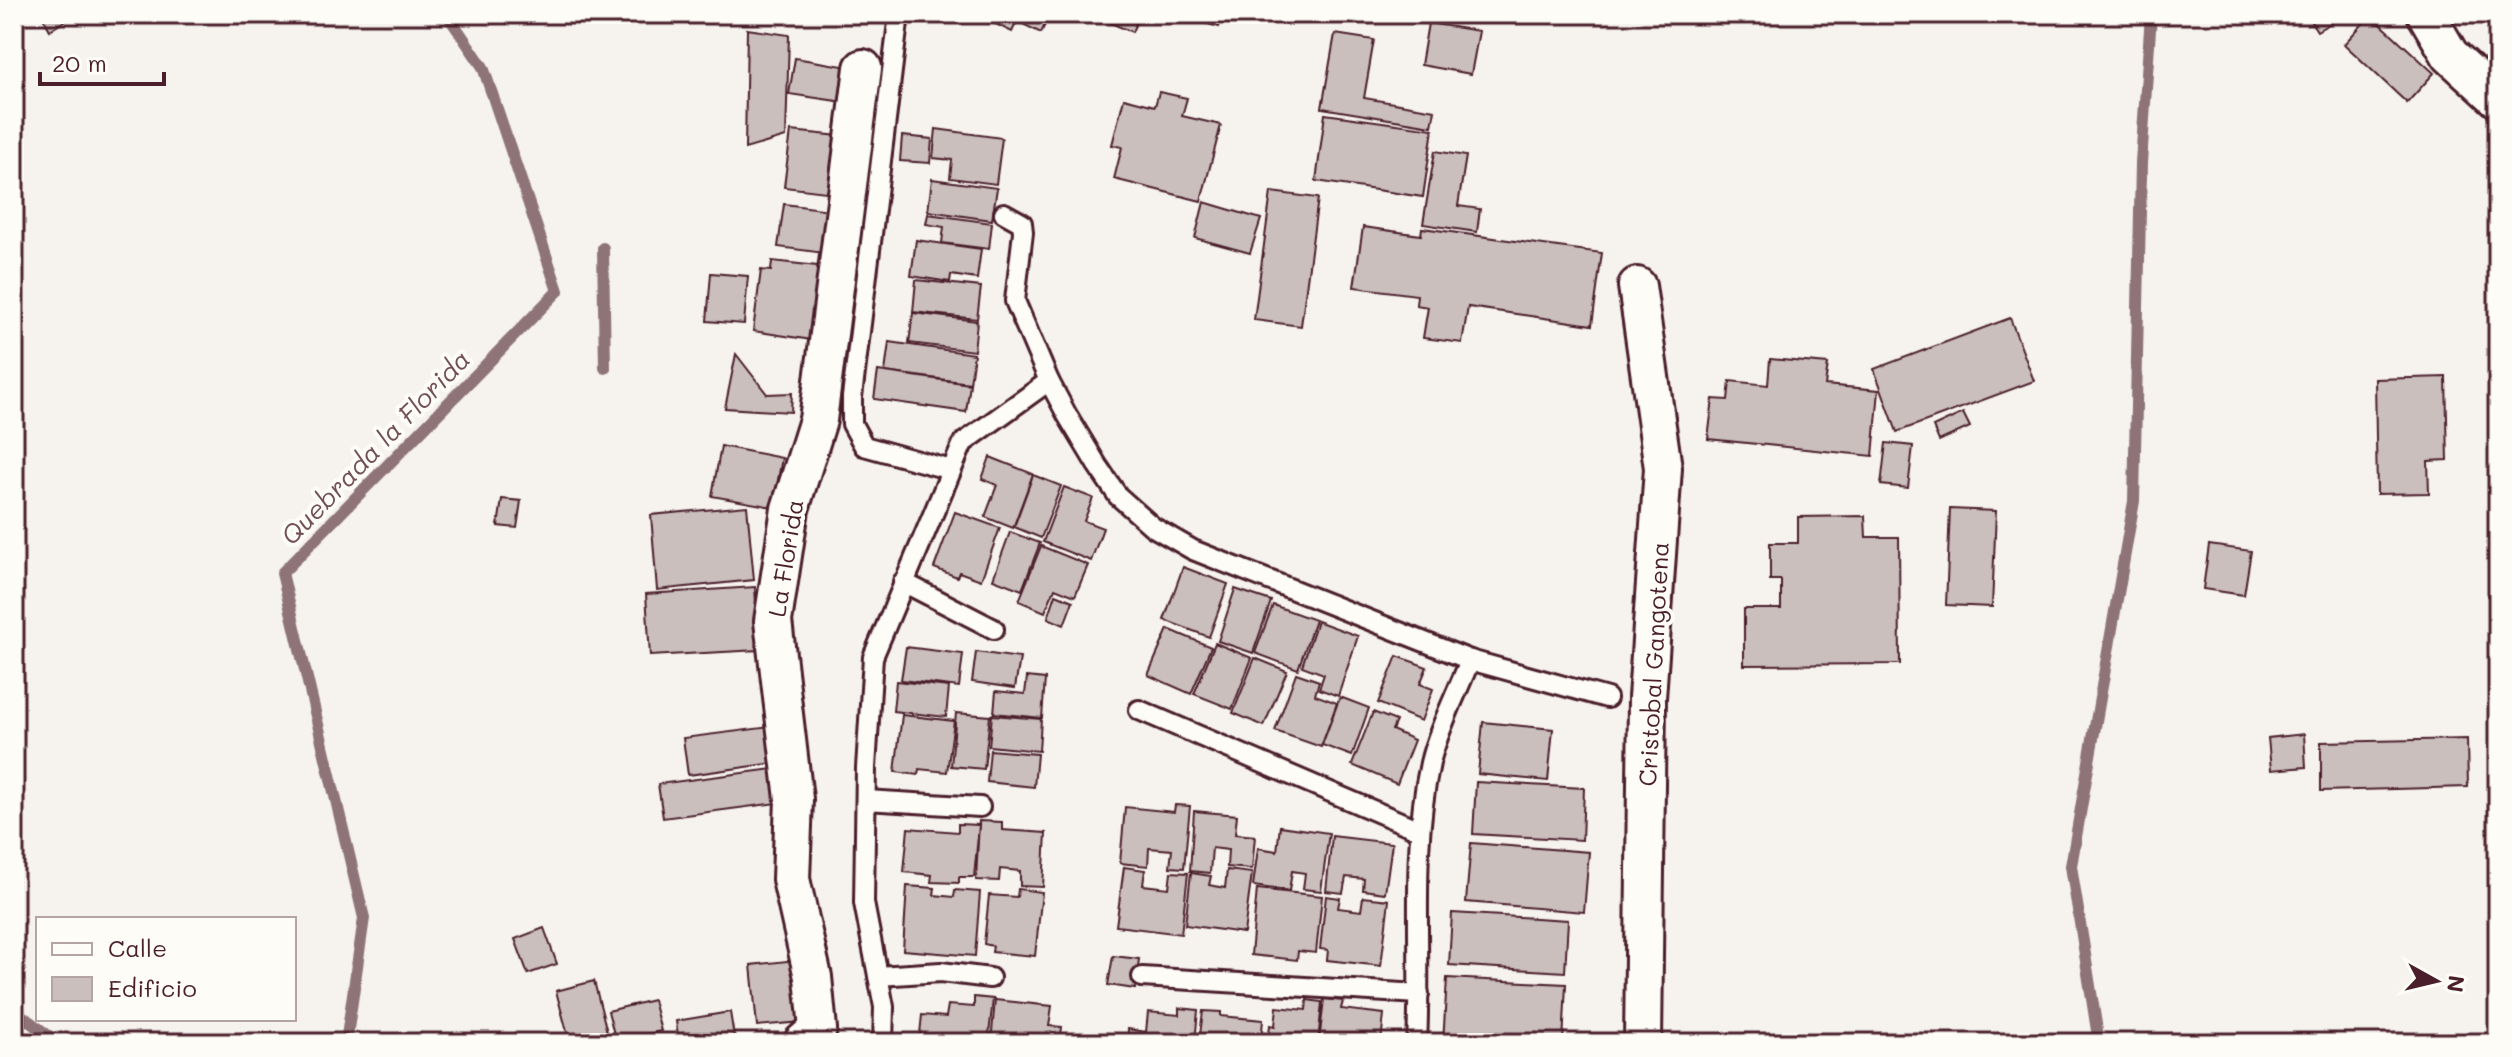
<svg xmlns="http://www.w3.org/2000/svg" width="2512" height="1057" font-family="Mali,sans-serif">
	<rect width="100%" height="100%" fill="#f6f3ef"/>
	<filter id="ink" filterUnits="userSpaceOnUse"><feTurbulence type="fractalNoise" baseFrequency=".0125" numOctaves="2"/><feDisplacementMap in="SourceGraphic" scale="16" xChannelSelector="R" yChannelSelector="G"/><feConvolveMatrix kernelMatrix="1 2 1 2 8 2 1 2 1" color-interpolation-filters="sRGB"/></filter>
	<g filter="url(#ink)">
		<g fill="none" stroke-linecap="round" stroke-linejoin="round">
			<g stroke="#8e7378" stroke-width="12">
				<path d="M603 248 605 368"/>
				<path d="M14 1010 58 1043"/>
				<path d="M346 1043 364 918 282 573 558 291 483 67 447 14"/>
				<path d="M2099 1043 2071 866 2134 501 2141 163 2151 14"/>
			</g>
		</g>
		<g fill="#cbbfbe" stroke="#4a1f2b" stroke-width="2">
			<path d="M41 14H72L73 16 50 30Z"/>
			<path d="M975 14H1050L1041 33 1017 21 1012 32Z"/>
			<path d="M1089 14H1140L1132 32Z"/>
			<path d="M1187 14H1222L1219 27 1186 18Z"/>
			<path d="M2306 14H2346L2317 31Z"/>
			<path d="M2371 15 2434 73 2407 103 2344 44Z"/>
			<path d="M1428 23 1479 31 1471 74 1421 65Z"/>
			<path d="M747 29 789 35 786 137 745 149Z"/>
			<path d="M1335 34 1374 40 1364 98 1435 110 1432 126 1322 108Z"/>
			<path d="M795 58 849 67 844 102 789 94Z"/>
			<path d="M1159 92 1187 98 1182 116 1221 125 1201 201 1114 179 1122 147 1112 145 1124 98 1155 106Z"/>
			<path d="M1325 114 1433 129 1423 197 1316 181Z"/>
			<path d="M936 129 1002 138 996 184 950 178 952 160 933 158Z"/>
			<path d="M791 131 849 137 842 194 784 187Z"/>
			<path d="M902 136 932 139 930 163 900 161Z"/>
			<path d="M1435 151 1466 156 1458 206 1480 209 1477 232 1423 224Z"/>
			<path d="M932 179 997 188 992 220 928 211Z"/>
			<path d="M1271 192 1318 198 1301 326 1254 320Z"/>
			<path d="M1204 202 1261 219 1250 253 1195 238Z"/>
			<path d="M784 204 830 210 824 253 778 247Z"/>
			<path d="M928 214 992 223 989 249 942 243 944 227 926 224Z"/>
			<path d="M1363 227 1421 235 1422 228 1602 253 1592 325 1468 307 1462 343 1423 338 1428 307 1416 305 1417 295 1354 287Z"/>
			<path d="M916 240 981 249 977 279 951 275 950 282 911 276Z"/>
			<path d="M772 261 835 268 825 342 753 331 761 270 771 271Z"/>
			<path d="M711 273 748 276 744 324 707 321Z"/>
			<path d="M916 280 981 287 977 319 913 312Z"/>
			<path d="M913 313 977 321 974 351 909 343Z"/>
			<path d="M2010 318 2034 381 1897 432 1874 369Z"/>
			<path d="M889 342 974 354 970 383 885 372Z"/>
			<path d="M736 354 767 394 792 393 791 412 725 408Z"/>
			<path d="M1770 359 1828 364 1825 385 1879 390 1873 456 1708 439 1713 399 1728 400 1730 381 1768 385Z"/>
			<path d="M878 371 970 384 966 412 874 399Z"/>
			<path d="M2446 377 2448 460 2428 461 2429 493 2377 494 2375 379Z"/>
			<path d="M1963 413 1970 427 1939 441 1933 427Z"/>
			<path d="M1886 443 1913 446 1908 488 1881 485Z"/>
			<path d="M721 446 782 458 773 507 712 496Z"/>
			<path d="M990 457 1033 474 1013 528 985 517 997 485 982 479Z"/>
			<path d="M1033 475 1061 486 1041 538 1014 527Z"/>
			<path d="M1064 487 1093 498 1084 521 1103 528 1091 561 1043 542Z"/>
			<path d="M502 499 521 501 517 528 498 526Z"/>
			<path d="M747 506 754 580 657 590 651 515Z"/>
			<path d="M1950 509 1996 511 1992 607 1946 605Z"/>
			<path d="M955 512 1000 528 981 580 959 572 957 577 934 568Z"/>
			<path d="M1865 516 1866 537H1899L1900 664 1744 665V609H1781V580H1770V543H1798V517Z"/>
			<path d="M1010 532 1040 543 1022 590 993 579Z"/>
			<path d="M2209 545 2251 551 2244 595 2203 589Z"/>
			<path d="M1041 546 1088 565 1075 596 1055 588 1045 612 1019 601Z"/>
			<path d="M1183 567 1228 584 1209 637 1164 620Z"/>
			<path d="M755 587 759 650 650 656 646 594Z"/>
			<path d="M1235 589 1271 601 1253 653 1218 641Z"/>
			<path d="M1056 594 1073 601 1064 625 1048 618Z"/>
			<path d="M1273 605 1315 620 1298 669 1255 653Z"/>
			<path d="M1317 621 1358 636 1338 696 1319 689 1324 674 1302 666Z"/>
			<path d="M1168 629 1211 647 1191 694 1148 675Z"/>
			<path d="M1215 643 1252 658 1232 709 1194 694Z"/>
			<path d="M906 647 963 654 959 687 901 680Z"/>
			<path d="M976 652 1020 658 1015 688 972 682Z"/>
			<path d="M1397 656 1427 667 1420 684 1433 689 1421 721 1378 703Z"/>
			<path d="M1255 658 1287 671 1264 726 1233 713Z"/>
			<path d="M1296 673 1319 681 1315 695 1337 703 1321 747 1275 731Z"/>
			<path d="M1027 677 1045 679 1042 718 994 713 996 691 1025 694Z"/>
			<path d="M896 681 949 687 946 717 893 711Z"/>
			<path d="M1340 697 1369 708 1352 756 1322 745Z"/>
			<path d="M1373 712 1396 721 1392 730 1414 740 1397 784 1352 765Z"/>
			<path d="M956 713 990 716 984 769 951 766Z"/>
			<path d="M902 715 954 721 947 772 919 769 918 775 895 772Z"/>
			<path d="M992 715 1041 719 1039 751 989 746Z"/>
			<path d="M1483 722 1553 729 1548 781 1478 774Z"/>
			<path d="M770 727 774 763 688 775 683 738Z"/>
			<path d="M2304 734 2306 767 2271 770 2268 738Z"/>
			<path d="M2467 739 2468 787 2321 791V742Z"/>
			<path d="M990 750 1037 754 1034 787 987 782Z"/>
			<path d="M773 769 777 803 663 818 658 784Z"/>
			<path d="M1476 782 1584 788 1582 840 1473 834Z"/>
			<path d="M1175 805 1190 806 1184 868 1170 867 1172 850 1149 848 1148 866 1120 863 1125 807 1174 812Z"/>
			<path d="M1194 811 1237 815 1235 834 1255 836 1252 869 1227 867 1228 850 1212 848 1210 873 1190 871Z"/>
			<path d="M979 821 1002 822V830L1046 833 1043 887 1020 886V871L1000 869 999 881 976 880Z"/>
			<path d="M958 824 979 825 974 877H959V883L931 882 932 875 904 872 908 828 958 832Z"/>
			<path d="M1280 826 1329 833 1321 891 1303 889 1305 873 1292 871 1289 891 1253 886 1258 848 1277 851Z"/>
			<path d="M1332 836 1392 843 1385 893 1363 890 1364 879 1346 877 1343 893 1326 891Z"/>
			<path d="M1471 843 1589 852 1584 912 1466 902Z"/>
			<path d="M1124 867 1145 870 1143 885 1169 888 1171 872 1188 873 1181 934 1116 926Z"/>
			<path d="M1227 870 1252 873 1244 933 1185 925 1191 873 1211 876 1209 885 1225 888Z"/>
			<path d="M907 886 935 888 934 895 954 897 955 890 980 892 975 956 903 950Z"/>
			<path d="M1018 889 1042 892 1035 956 992 952 993 946 984 944 989 895 1017 897Z"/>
			<path d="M1257 889 1322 896 1316 953 1298 951 1297 960 1251 955Z"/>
			<path d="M1326 896 1340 898 1338 908 1361 911 1363 897 1389 900 1381 966 1327 960 1328 950 1320 949Z"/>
			<path d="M1452 913 1568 920 1565 972 1449 965Z"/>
			<path d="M544 928 557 964 528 974 515 939Z"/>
			<path d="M1113 956 1139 959 1135 989 1108 985Z"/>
			<path d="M796 960 802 1022 757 1026 751 965Z"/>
			<path d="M1447 978 1566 984 1563 1043H1443Z"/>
			<path d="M594 981 609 1040 598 1043H570L556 991Z"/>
			<path d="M974 997 993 999 988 1043H970V1041L955 1039 954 1043H919L922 1015 946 1017 948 1005 974 1007Z"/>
			<path d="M1324 999 1343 1001 1341 1009 1384 1014 1381 1043H1319Z"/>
			<path d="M653 1000 661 1031 616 1042 608 1011Z"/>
			<path d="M995 1000 1052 1006 1049 1026 1062 1027 1060 1043 1011 1041V1043H991Z"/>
			<path d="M1307 1000 1322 1002 1318 1043H1268L1270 1025 1275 1026 1277 1007 1306 1010Z"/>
			<path d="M1179 1008 1198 1010 1195 1043H1127L1128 1029 1146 1032 1148 1012 1179 1015Z"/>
			<path d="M1203 1011 1221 1012V1016L1263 1020 1261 1041H1265L1264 1043H1199Z"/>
			<path d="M730 1012 735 1043H679L676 1021Z"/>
		</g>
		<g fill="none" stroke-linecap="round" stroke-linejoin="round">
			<defs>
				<g id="lane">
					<path d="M899 14 852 397V424L864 446 951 470"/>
					<path d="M1004 213 1022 223 1023 232 1015 301 1049 381 1067 415 1097 465 1118 496 1153 527 1193 550 1470 660 1607 698"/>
					<path d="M903 582 994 629"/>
					<path d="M1139 710 1419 830"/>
					<path d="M866 800 980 807"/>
					<path d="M878 976 941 972 990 978"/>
					<path d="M1142 977 1419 994"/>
					<path d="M883 1043 884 1007 864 903 866 768 873 657 963 443 1049 381"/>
					<path d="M1417 1043C1422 950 1410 854 1430 763 1437 732 1458 691 1470 660"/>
				</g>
				<g id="street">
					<path d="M2426 14 2450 55 2498 99"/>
					<path d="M1637 286 1663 468 1647 698 1643 1043"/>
					<path d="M802 1043 818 1029 813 977 791 879 794 799 773 621 790 509 818 420 863 68"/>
				</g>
			</defs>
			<use href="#lane" stroke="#4a1f2b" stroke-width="24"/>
			<use href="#street" stroke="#4a1f2b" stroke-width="42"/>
			<use href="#lane" stroke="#fdfcf7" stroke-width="18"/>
			<use href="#street" stroke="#fdfcf7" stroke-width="36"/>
		</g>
	</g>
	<g text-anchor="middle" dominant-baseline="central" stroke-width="8" stroke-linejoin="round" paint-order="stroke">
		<g font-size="24" fill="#4a1f2b" stroke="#fdfcf7">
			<text transform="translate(785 558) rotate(-81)">La Florida</text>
			<text transform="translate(1653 664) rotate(-87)">Cristobal Gangotena</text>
		</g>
		<g font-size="26" font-style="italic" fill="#725058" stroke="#fdfcf7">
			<text transform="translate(375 447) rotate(-46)">Quebrada la Florida</text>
		</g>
	</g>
	<rect width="2512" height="1057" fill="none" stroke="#fdfcf7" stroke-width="48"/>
	<rect x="24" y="24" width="2464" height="1009" fill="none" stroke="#4a1f2b" stroke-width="3" filter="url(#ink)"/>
	<rect x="36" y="917" width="260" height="104" fill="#fdfcf7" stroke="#b5a4a5" stroke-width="2"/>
	<rect x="52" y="943" width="40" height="12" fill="#fdfcf7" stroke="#b5a4a5" stroke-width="2"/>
	<text x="108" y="957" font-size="24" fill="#4a1f2b">Calle</text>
	<rect x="52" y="977" width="40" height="24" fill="#cbbfbe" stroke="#b5a4a5" stroke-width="2"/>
	<text x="108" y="997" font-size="24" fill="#4a1f2b">Edificio</text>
	<g transform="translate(2436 981) rotate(98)" stroke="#fdfcf7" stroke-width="6" paint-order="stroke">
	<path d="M0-6L14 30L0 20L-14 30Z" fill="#4a1f2b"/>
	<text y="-12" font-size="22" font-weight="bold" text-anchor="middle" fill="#4a1f2b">N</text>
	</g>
	<path d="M40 72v12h124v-12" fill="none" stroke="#4a1f2b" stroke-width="4"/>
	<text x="52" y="72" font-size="24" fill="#4a1f2b" stroke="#fdfcf7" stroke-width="6" paint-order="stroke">20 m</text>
</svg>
